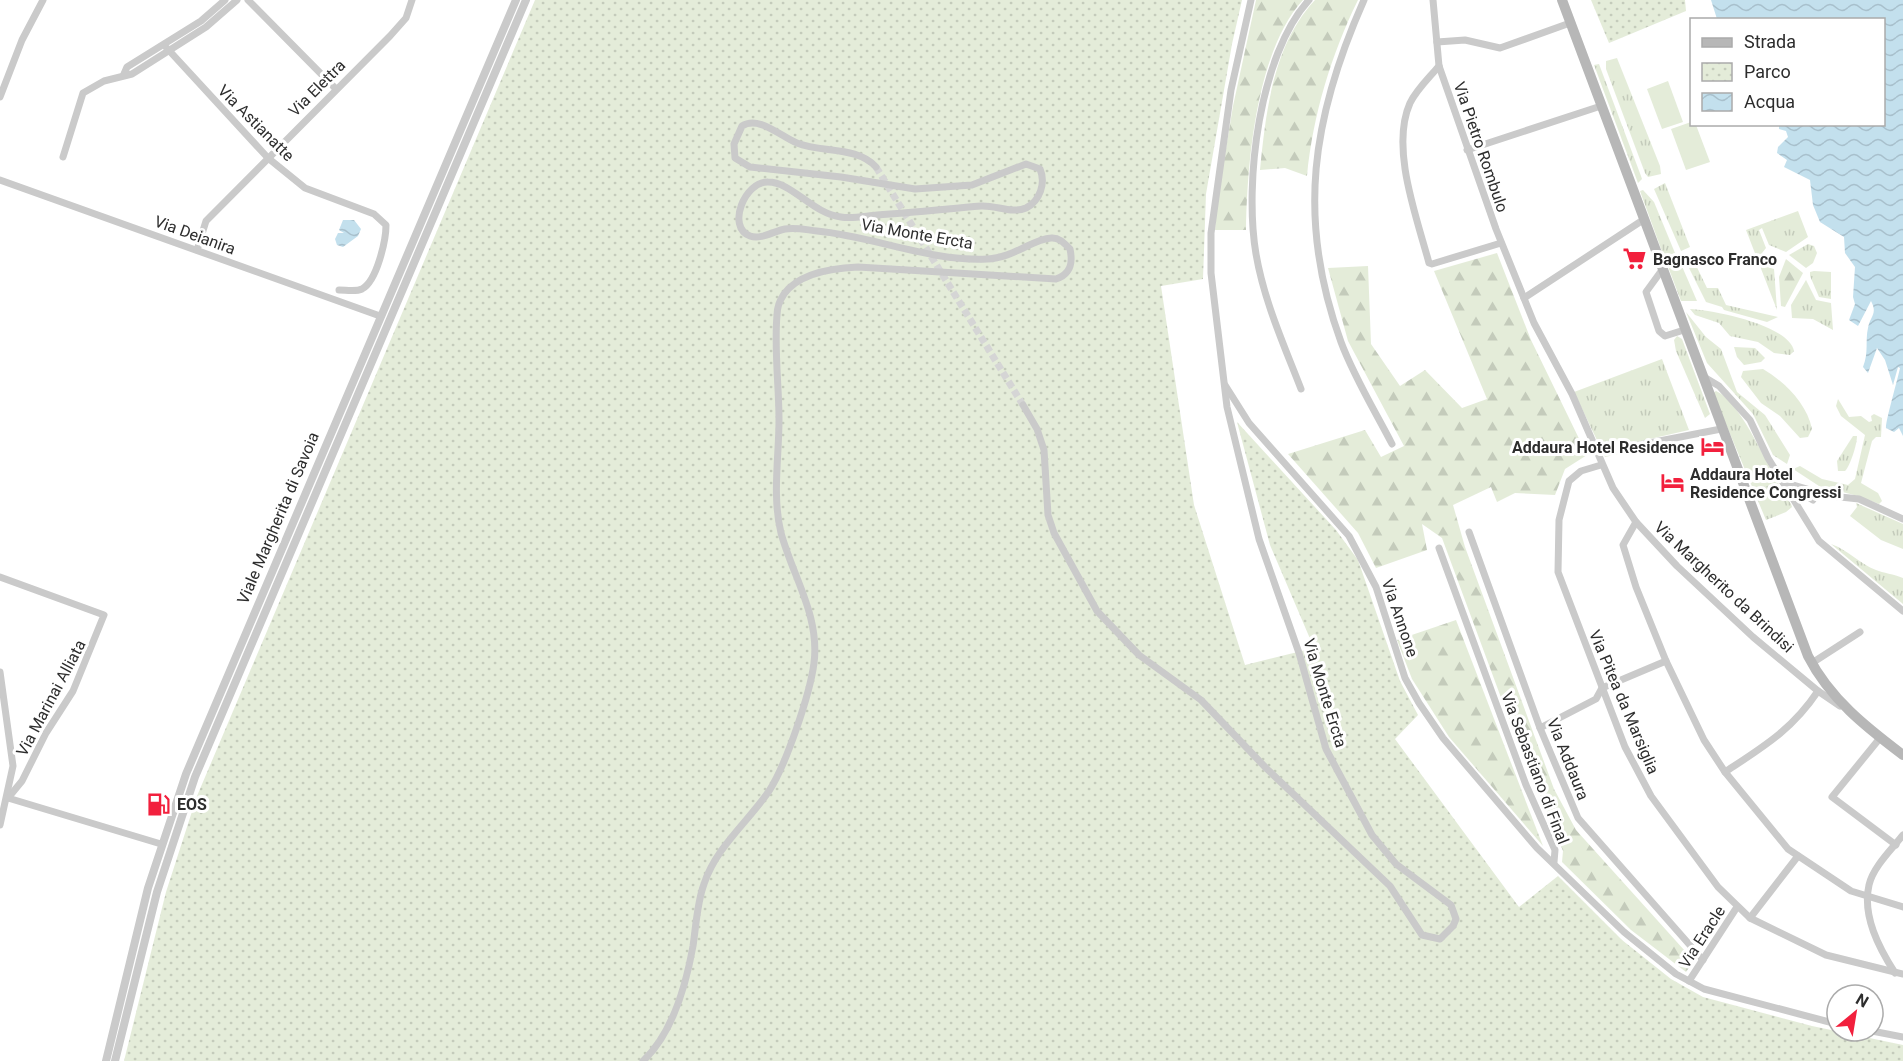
<svg xmlns="http://www.w3.org/2000/svg" width="1903" height="1061" font-family="Roboto,sans-serif">
	<defs>
		<pattern id="grass-tufts" width="24" height="20" patternUnits="userSpaceOnUse" patternTransform="scale(1.5)"><rect width="24" height="20" fill="#e4ecd9"/><path d="M3 7l-1-3M5 7V3M7 7l1-3M15 17l-1-3M17 17v-4M19 17l1-3" fill="none" stroke="#c4cbbb"/></pattern>
		<pattern id="forest-firs" width="22" height="20" patternUnits="userSpaceOnUse" patternTransform="scale(1.5)"><rect width="22" height="20" fill="#e4ecd9"/><path d="M5 1l3.5 6h-7zM16 11l3.5 6h-7z" fill="#c4cbbb"/></pattern>
		<pattern id="park-dots" width="8" height="8" patternUnits="userSpaceOnUse" patternTransform="scale(1.5)"><rect width="8" height="8" fill="#e4ecd9"/><path d="M2 2h.1M6 6h.1" fill="none" stroke="#c4cbbb" stroke-width="1.8" stroke-linecap="round"/></pattern>
		<pattern id="water-waves" width="16" height="10" patternUnits="userSpaceOnUse" patternTransform="scale(1.5)"><rect width="16" height="10" fill="#c3e0ed"/><path d="M0 5q4-4 8 0t8 0" fill="none" stroke="#a8c0cc"/></pattern>
	</defs>
	<rect width="100%" height="100%" fill="#fff"/>
	<g fill="url(#grass-tufts)">
		<path d="M1617 58 1660 166 1661 174 1648 177 1645 173 1606 69V61Z"/>
		<path d="M1599 64 1641 176 1642 179 1638 183 1594 65Z"/>
		<path d="M1665 183 1690 247 1681 251 1654 189Z"/>
		<path d="M1643 190 1654 202 1675 253 1664 257 1640 191Z"/>
		<path d="M1798 211 1808 237 1786 252 1769 245 1762 228 1759 230 1766 248 1762 253 1767 267 1774 269 1777 310 1746 230Z"/>
		<path d="M1808 244 1814 246 1817 253 1813 263 1806 268 1789 255Z"/>
		<path d="M1691 255 1707 288H1718L1726 305 1778 317 1767 322 1724 310 1722 307 1706 302 1684 258Z"/>
		<path d="M1677 261 1681 264 1697 301H1681L1667 264Z"/>
		<path d="M1814 271 1831 272V299L1819 297 1810 276V272Z"/>
		<path d="M1806 280 1816 300 1831 303 1833 330 1813 319 1792 318 1791 305Z"/>
		<path d="M1690 309C1713 310 1789 325 1794 351L1790 355 1774 353 1758 342 1730 336 1719 323 1695 315Z"/>
		<path d="M1686 312 1706 337 1721 349 1737 392 1765 415 1790 455 1787 464 1773 455 1753 414 1707 363Z"/>
		<path d="M1677 336 1682 339 1710 414 1705 418 1676 351 1674 340Z"/>
		<path d="M1734 347 1755 348 1765 358 1761 362 1744 365 1737 357Z"/>
		<path d="M1662 359 1689 430 1628 444V452L1605 457 1574 392Z"/>
		<path d="M1763 369C1785 382 1807 404 1812 429L1808 437 1800 438 1780 416 1761 403 1741 377 1743 371Z"/>
		<path d="M1716 391C1743 402 1771 477 1791 504L1792 507 1786 512 1766 520 1713 393Z"/>
		<path d="M1838 399 1849 417 1861 416 1869 422 1872 421 1871 416 1874 414 1882 418 1881 437H1876L1872 441 1861 483 1878 493 1882 501 1879 504 1858 496 1819 486 1793 469 1800 466 1822 479 1848 485 1855 479 1865 435 1841 416 1836 406Z"/>
		<path d="M1853 436H1857C1857 445 1850 466 1845 471H1838L1837 461Z"/>
		<path d="M1856 503 1903 524V549L1881 540 1850 516 1857 507Z"/>
		<path d="M1831 544C1848 550 1860 564 1876 570 1883 573 1894 574 1903 578V604Z"/>
	</g>
	<g fill="url(#forest-firs)">
		<path d="M1256 0H1303C1256 51 1247 164 1246 230H1215L1217 203 1233 106Z"/>
		<path d="M1315 0H1358C1331 55 1313 115 1307 176L1285 168 1260 170C1266 111 1273 45 1315 0Z"/>
		<path d="M1497 253 1531 340 1587 455 1565 469 1555 495 1515 493 1497 502 1491 487 1453 505 1465 547 1554 789 1576 830 1694 961 1686 972 1631 930 1562 862 1563 851 1503 703 1442 538 1422 524 1427 550 1376 568 1358 533 1288 454 1365 430 1381 457 1404 446 1348 341 1328 268 1368 266 1371 344 1400 386 1425 370 1462 408 1487 399 1434 271Z"/>
		<path d="M1786 259 1803 273 1785 307 1781 306 1779 277Z"/>
		<path d="M1456 620 1543 846 1449 737 1412 679 1397 640Z"/>
	</g>
	<g fill="url(#park-dots)">
		<path d="M535 0H1242L1232 44 1206 194 1203 279 1161 286 1194 505 1245 665 1314 648 1270 545 1237 422 1336 530 1358 560 1400 681 1418 715 1395 739 1519 907 1558 876 1622 940 1671 979 1703 997 1812 1026 1903 1045V1061H124L166 892 197 796Z"/>
		<path d="M1591 0H1685L1686 11 1609 43Z"/>
	</g>
	<g fill="#e4ecd9">
		<path d="M1668 81 1683 122 1662 129 1647 89Z"/>
		<path d="M1691 122 1692 124 1696 125 1710 162 1686 170 1671 129Z"/>
	</g>
	<g fill="url(#water-waves)">
		<path d="M1711 0H1903V436L1899 428 1894 432 1886 428C1885 423 1898 378 1900 368L1898 367 1893 385 1885 360 1877 348 1868 373 1863 367C1869 352 1865 341 1868 328 1870 316 1878 314 1871 301L1858 326 1849 320 1855 304 1853 297 1855 267 1845 253 1844 237 1820 222 1813 205 1810 180 1784 167 1787 160 1777 153 1778 147 1788 137 1786 131 1779 129V125L1884 124V20L1717 19Z"/>
		<path d="M343 220H354L361 229 358 236 343 247 337 245 335 239 338 233H344L339 230Z"/>
	</g>
	<g fill="none" stroke-linecap="round" stroke-linejoin="round">
		<path stroke="#d5d5d5" stroke-width="7" stroke-dasharray="7 3.5" stroke-linecap="butt" d="M876 167 1023 405"/>
		<g stroke="#cacaca" stroke-width="7">
			<path d="M248 0 336 89"/>
			<path d="M1364 0C1312 117 1296 219 1341 342 1354 377 1375 411 1392 444"/>
			<path d="M1433 0 1439 66 1496 229 1534 323 1572 394 1613 488 1636 522 1677 566 1753 637 1818 691 1840 706"/>
			<path d="M1437 42 1465 40 1500 48 1570 23"/>
			<path d="M164 45 268 158 305 188 374 214 386 225C386 240 377 281 362 289 356 292 346 290 339 290"/>
			<path d="M1439 66C1429 78 1417 89 1410 103 1390 148 1417 218 1429 263L1432 264 1501 243"/>
			<path d="M124 74 127 67 201 21 225 0"/>
			<path d="M0 97 22 40 43 0"/>
			<path d="M1467 150 1601 106"/>
			<path d="M63 157 83 93 104 81 132 74 206 27 237 0"/>
			<path d="M0 180 380 316"/>
			<path d="M197 250 206 221 390 36 406 18 412 0"/>
			<path d="M1662 270 1646 292 1659 331 1665 336 1684 330"/>
			<path d="M1524 298 1643 220"/>
			<path d="M1704 377 1719 386 1750 420 1768 458 1819 541 1903 611"/>
			<path d="M1225 385 1249 423 1349 536 1376 587 1405 678 1419 703 1443 738 1537 848 1624 932 1676 974 1704 989 1837 1024"/>
			<path d="M1301 389C1284 345 1264 301 1256 254 1244 183 1259 55 1309 0"/>
			<path d="M1023 405 1037 429 1044 450 1048 515 1054 533 1097 611 1139 655 1201 700 1266 768 1390 886 1422 935 1440 939 1453 926 1456 919 1451 905 1396 864 1372 835 1326 749 1299 653 1259 539 1227 407 1211 273V233L1231 90 1251 0"/>
			<path d="M1639 445 1721 429"/>
			<path d="M1601 465 1581 471 1569 481 1559 520 1558 572 1625 747 1651 796 1718 887 1750 918 1826 955 1903 974"/>
			<path d="M1783 482 1831 496 1859 499 1903 519"/>
			<path d="M1795 489 1813 500"/>
			<path d="M1636 522 1623 545 1636 587 1666 661 1704 740 1725 772 1788 849 1851 891 1903 907"/>
			<path d="M1469 532 1540 728 1578 818 1703 960"/>
			<path d="M1439 548 1526 785 1555 850 1554 862"/>
			<path d="M0 577 104 615 73 691 46 733 22 781 8 798"/>
			<path d="M1812 663 1860 632"/>
			<path d="M0 672 13 766 0 825"/>
			<path d="M1540 728 1596 699 1602 688 1666 661"/>
			<path d="M1880 738 1832 797 1896 845"/>
			<path d="M1725 772C1763 747 1792 730 1818 691"/>
			<path d="M8 798 161 844"/>
			<path d="M1750 918 1798 856"/>
			<path d="M1895 973C1879 948 1862 916 1869 885 1873 867 1892 849 1903 835"/>
			<path d="M1689 981 1737 907"/>
			<path d="M1872 1031 1903 1037"/>
			<path d="M643 1061C672 1034 686 985 693 946 696 926 697 903 704 884 716 847 748 822 769 791 786 765 810 694 814 663 820 616 793 577 781 533 772 496 779 457 779 420 779 385 774 350 777 315 777 308 780 300 784 294 800 272 834 268 858 267L1056 279C1071 274 1073 263 1070 249 1065 244 1059 237 1051 238 1033 239 1013 258 987 259 932 262 872 236 817 231 807 230 796 227 785 229 774 231 761 240 750 236 726 227 745 181 768 182 792 182 813 214 841 217 852 219 865 216 877 215 912 213 946 209 981 206 995 205 1013 214 1026 208 1040 201 1046 183 1040 169L1026 164 972 185 915 189 841 177 750 167 735 158 734 144 742 126C759 115 781 137 797 143 822 153 857 146 876 167"/>
		</g>
		<g stroke="#cacaca" stroke-width="8">
			<path d="M106 1061 148 888 186 774 516 0"/>
			<path d="M115 1061 157 892 195 777 526 0"/>
		</g>
		<path stroke="#b7b7b7" stroke-width="10" d="M1562 0 1808 656C1830 699 1866 727 1903 755"/>
	</g>
	<defs>
		<symbol id="supermarket-bare" viewBox="-9 -9 18 18"><path d="M-6-5.5h2.5l.6 2H6L4.5 2H-2.5L-4.4-4H-6ZM-1.5 3.2a1.3 1.3 0 1 0 .1 0ZM3 3.2a1.3 1.3 0 1 0 .1 0Z" fill="#f2203d" stroke="#fff" stroke-width="2.5" paint-order="stroke"/></symbol>
		<symbol id="hotel-bare" viewBox="-9 -9 18 18"><path d="M-6-4.5h1.5V1H6V5H4.5V3h-9V5H-6ZM-4 0a1.8 1.8 0 1 1 3.6 0ZM.5 0V-2.5h3Q6-2.5 6 0Z" fill="#f2203d" stroke="#fff" stroke-width="2.5" paint-order="stroke"/></symbol>
		<symbol id="fuel-bare" viewBox="-9 -9 18 18"><path d="M-5.5-6h7V0h2V4h1.3V-2.5L3-4.5l.8-.8L6-3V5H2.5V1h-1V6h-7ZM-4.2-4.7v3.2H.2V-4.7Z" fill="#f2203d" stroke="#fff" stroke-width="2.5" paint-order="stroke"/></symbol>
	</defs>
	<g fill-rule="evenodd">
		<use href="#supermarket-bare" x="1618" y="242" width="33" height="33"/>
		<use href="#hotel-bare" x="1696" y="430" width="33" height="33"/>
		<use href="#hotel-bare" x="1656" y="466" width="33" height="33"/>
		<use href="#fuel-bare" x="142" y="788" width="33" height="33"/>
	</g>
	<g text-anchor="middle" dominant-baseline="central" stroke-width="6" stroke-linejoin="round" paint-order="stroke">
		<g font-size="16" fill="#2d2d2d" stroke="#fff">
			<text transform="translate(317 88) rotate(-45)">Via Elettra</text>
			<text transform="translate(256 123) rotate(45)">Via Astianatte</text>
			<text transform="translate(1481 147) rotate(71)">Via Pietro Rombulo</text>
			<text transform="translate(917 234) rotate(10)">Via Monte Ercta</text>
			<text transform="translate(195 235) rotate(20)">Via Deianira</text>
			<text transform="translate(278 518) rotate(-67)">Viale Margherita di Savoia</text>
			<text transform="translate(1724 587) rotate(43)">Via Margherito da Brindisi</text>
			<text transform="translate(1400 618) rotate(71)">Via Annone</text>
			<text transform="translate(1325 693) rotate(73)">Via Monte Ercta</text>
			<text transform="translate(51 698) rotate(-62)">Via Marinai Alliata</text>
			<text transform="translate(1624 702) rotate(67)">Via Pitea da Marsiglia</text>
			<text transform="translate(1568 759) rotate(68)">Via Addaura</text>
			<text transform="translate(1535 768) rotate(69)">Via Sebastiano di Final</text>
			<text transform="translate(1702 937) rotate(-57)">Via Eracle</text>
		</g>
		<g font-size="16" font-weight="bold" fill="#2d2d2d" stroke="#fff" text-anchor="start">
			<text x="1653" y="259">Bagnasco Franco</text>
			<text x="1694" y="447" text-anchor="end">Addaura Hotel Residence</text>
			<text x="1690" y="474">Addaura Hotel<tspan x="1690" dy="18">Residence Congressi</tspan></text>
			<text x="177" y="804">EOS</text>
		</g>
	</g>
	<rect x="1690" y="18" width="195" height="108" fill="#ffffff" stroke="#ababab" stroke-width="1.5"/>
	<rect x="1702" y="38" width="30" height="9" fill="#b7b7b7" stroke="#ababab" stroke-width="1.5"/>
	<text x="1744" y="48" font-size="18" fill="#2d2d2d">Strada</text>
	<rect x="1702" y="63" width="30" height="18" fill="url(#park-dots)" stroke="#ababab" stroke-width="1.5"/>
	<text x="1744" y="78" font-size="18" fill="#2d2d2d">Parco</text>
	<rect x="1702" y="93" width="30" height="18" fill="url(#water-waves)" stroke="#ababab" stroke-width="1.5"/>
	<text x="1744" y="108" font-size="18" fill="#2d2d2d">Acqua</text>
	<g transform="translate(1855 1013) rotate(30)"><circle r="28" fill="#ffffff" stroke="#ababab" stroke-width="1.5"/>
	<path d="M0-4.5L10 22L0 15L-10 22Z" fill="#f2203d"/>
	<text y="-9" font-size="16" font-weight="bold" text-anchor="middle" fill="#2d2d2d">N</text>
	</g>
</svg>
